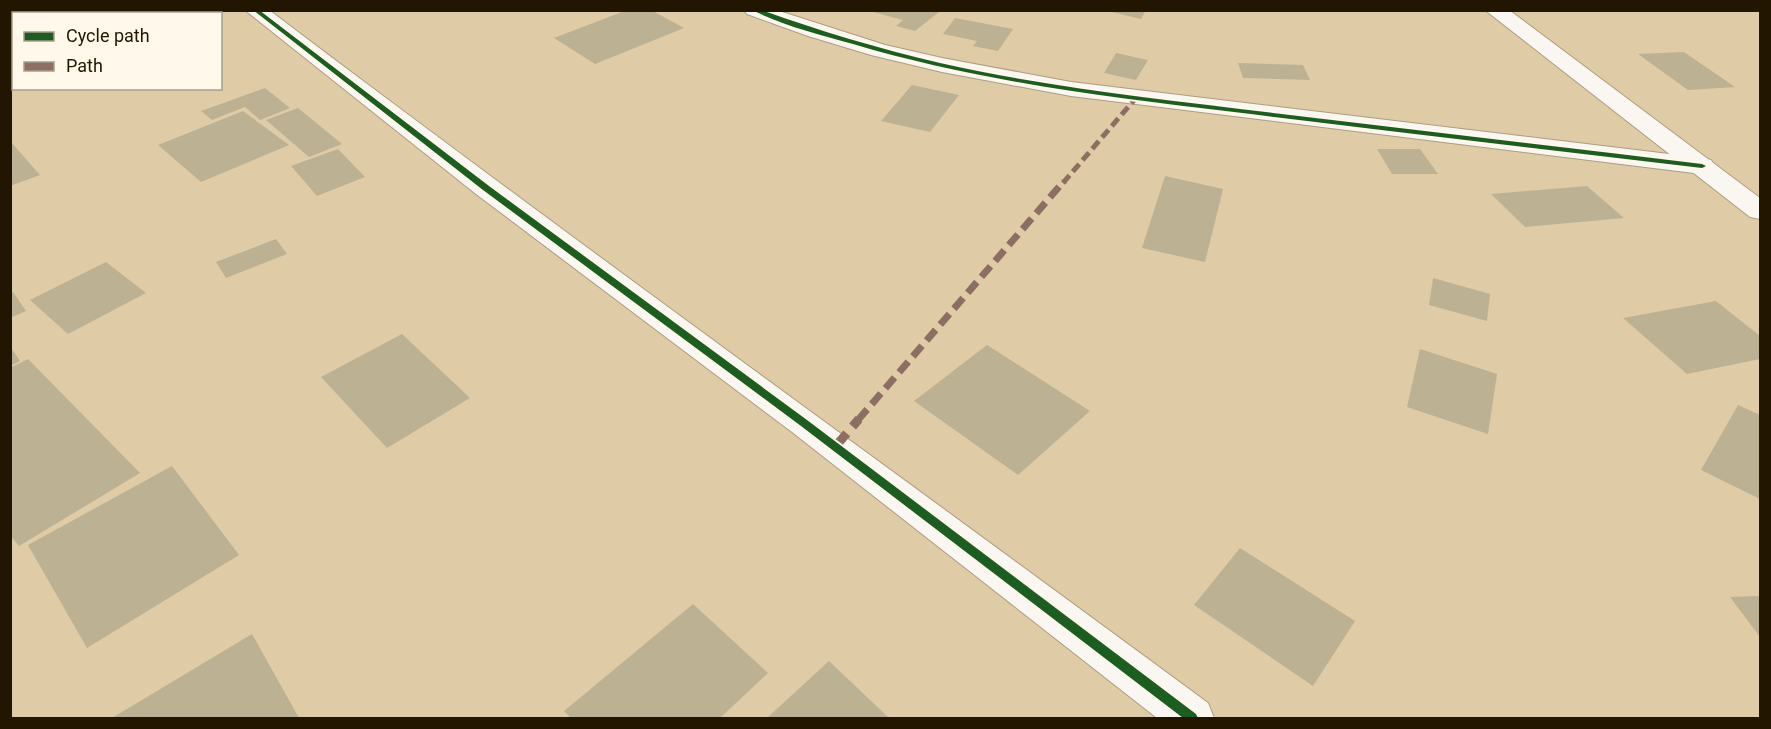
<svg xmlns="http://www.w3.org/2000/svg" width="1771" height="729" font-family="Roboto,sans-serif">
	<rect width="100%" height="100%" fill="#dfcba6"/>
	<g fill="#bcb293">
		<path d="M627 10H651L684 28 595 64 554 38Z"/>
		<path d="M875 10H933L939 12 915 31 896 26 903 20 873 12Z"/>
		<path d="M1103 10H1146L1141 19Z"/>
		<path d="M955 18 1013 29 998 51 973 46 977 41 943 34Z"/>
		<path d="M1684 52 1735 87 1688 90 1638 54Z"/>
		<path d="M1116 53 1148 60 1136 80 1104 73Z"/>
		<path d="M1238 63 1303 65 1310 80 1243 78Z"/>
		<path d="M912 85 959 95 930 132 881 121Z"/>
		<path d="M265 88 290 108 260 120 245 107 212 120 201 111Z"/>
		<path d="M298 108 342 144 309 157 266 120Z"/>
		<path d="M243 111 289 145 201 182 158 145Z"/>
		<path d="M10 141 40 175 10 186Z"/>
		<path d="M338 149 365 177 317 196 291 166Z"/>
		<path d="M1377 149H1420L1438 174H1392Z"/>
		<path d="M1165 176 1223 189 1205 262 1142 248Z"/>
		<path d="M1587 186 1624 218 1525 227 1491 194Z"/>
		<path d="M276 239 287 254 226 278 216 262Z"/>
		<path d="M106 262 146 293 68 334 30 300Z"/>
		<path d="M1433 278 1490 294 1487 321 1429 305Z"/>
		<path d="M13 292 26 311 10 318V293Z"/>
		<path d="M1716 301 1760 336V359L1687 374 1623 318Z"/>
		<path d="M402 334 470 398 387 448 321 377Z"/>
		<path d="M987 345 1090 411 1018 475 914 401Z"/>
		<path d="M10 346 20 361 10 366Z"/>
		<path d="M1420 349 1497 374 1488 434 1407 407Z"/>
		<path d="M28 359 140 473 19 546 10 535V368Z"/>
		<path d="M1738 405 1760 415V499L1701 470Z"/>
		<path d="M172 466 239 555 87 648 28 545Z"/>
		<path d="M1240 548 1355 621 1313 686 1194 605Z"/>
		<path d="M1760 596V637L1730 597Z"/>
		<path d="M693 604 768 673 720 718H571L564 711Z"/>
		<path d="M252 634 299 718H112Z"/>
		<path d="M829 661 889 718H767Z"/>
	</g>
	<g fill="none" stroke-linecap="round" stroke-linejoin="round">
		<defs>
			<g id="minor">
				<path d="M245 10H269C579 245 895 472 1208 703L1214 718H1157L792 432 476 194Z"/>
				<path d="M744 10H776L885 45 942 58 1071 82 1702 158 1711 160 1715 166 1711 172 1702 174 1071 96 942 72 871 55 808 36 747 14Z"/>
			</g>
			<path id="tertiary" d="M1485 10H1509L1760 198V219L1750 217Z"/>
		</defs>
		<use href="#minor" stroke="#ac9d80" stroke-width="2"/>
		<use href="#tertiary" stroke="#ac9d80" stroke-width="2"/>
		<use href="#minor" fill="#faf7f2" fill-rule="evenodd"/>
		<use href="#tertiary" fill="#faf7f2" fill-rule="evenodd"/>
		<path stroke="#8d6e63" stroke-width="5" stroke-dasharray="10 5" stroke-linecap="butt" d="M1063 183 1135 99"/>
		<path stroke="#8d6e63" stroke-width="7" stroke-dasharray="14 7" stroke-linecap="butt" d="M858 420 1064 181"/>
		<path stroke="#8d6e63" stroke-width="9" stroke-dasharray="18 9" stroke-linecap="butt" d="M835 447 859 419"/>
		<defs>
			<g id="cycleway">
				<path d="M253 10H259L489 186 807 420 1196 714 1198 718H1183L801 426 483 190Z"/>
				<path d="M752 10H761C820 31 879 49 940 63 1050 88 1162 99 1273 113 1416 130 1559 147 1702 164L1706 166 1702 168C1546 150 1390 131 1234 112 1106 97 977 81 853 44 820 35 782 25 752 10Z"/>
			</g>
		</defs>
		<use href="#cycleway" stroke="#fff8eb" stroke-width="4"/>
		<use href="#cycleway" fill="#1b5e20" fill-rule="evenodd"/>
	</g>
	<rect width="1771" height="729" fill="none" stroke="#231600" stroke-width="24"/>
	<rect x="12" y="12" width="210" height="78" fill="#fff8eb" stroke="#a79e8d" stroke-width="1.5"/>
	<rect x="24" y="32" width="30" height="9" fill="#1b5e20" stroke="#a79e8d" stroke-width="1.5"/>
	<text x="66" y="42" font-size="18" fill="#231600">Cycle path</text>
	<rect x="24" y="62" width="30" height="9" fill="#8d6e63" stroke="#a79e8d" stroke-width="1.5"/>
	<text x="66" y="72" font-size="18" fill="#231600">Path</text>
</svg>
